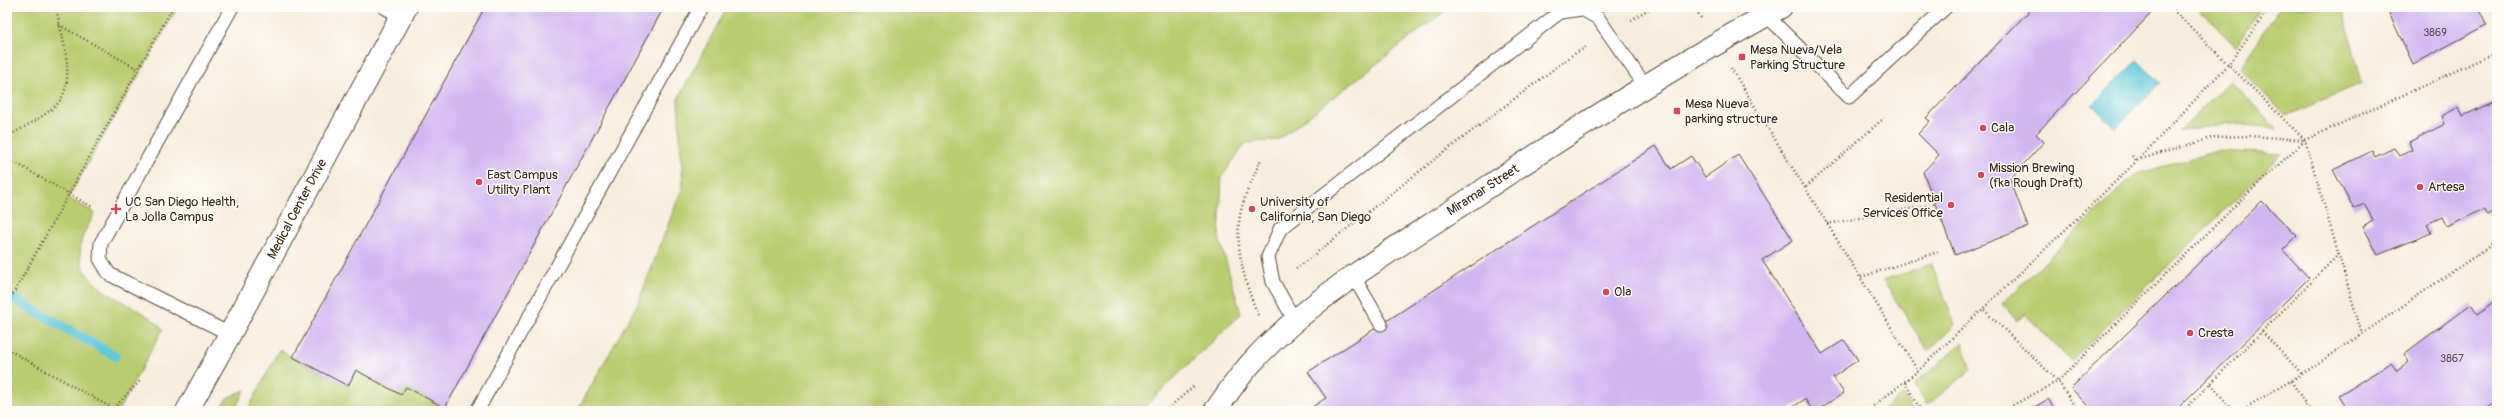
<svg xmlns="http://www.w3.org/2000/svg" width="2504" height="418" font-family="Pangolin,sans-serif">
	<rect width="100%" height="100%" fill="#fdfcf7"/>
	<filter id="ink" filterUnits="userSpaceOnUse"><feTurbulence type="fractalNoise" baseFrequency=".025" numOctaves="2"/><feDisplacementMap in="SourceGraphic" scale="8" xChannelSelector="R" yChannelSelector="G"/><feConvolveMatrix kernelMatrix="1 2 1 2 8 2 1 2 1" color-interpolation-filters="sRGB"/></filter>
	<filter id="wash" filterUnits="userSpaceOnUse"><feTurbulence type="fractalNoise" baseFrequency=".012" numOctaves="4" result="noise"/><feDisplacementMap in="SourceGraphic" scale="16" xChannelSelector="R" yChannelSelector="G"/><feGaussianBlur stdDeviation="0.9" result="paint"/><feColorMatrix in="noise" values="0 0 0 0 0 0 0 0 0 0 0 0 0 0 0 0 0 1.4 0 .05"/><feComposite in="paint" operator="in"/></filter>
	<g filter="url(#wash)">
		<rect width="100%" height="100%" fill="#f7eddc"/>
		<g fill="#bacc6f" stroke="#7a7b46">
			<path d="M7 7H178L68 198 95 213C91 221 85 229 82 238 69 294 136 298 163 329L118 411H7Z"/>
			<path d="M727 7H1450L1278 140 1246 143 1222 176 1219 237 1241 314 1140 411H577L638 303 683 186 678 99Z"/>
			<path d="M2204 7H2260L2236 47 2199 9Z"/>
			<path d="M2280 7H2342L2362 83 2286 116 2240 69Z"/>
			<path d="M2230 81 2277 129 2230 123 2178 132Z"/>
			<path d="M2217 151 2282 154 2071 361 2025 314 2017 321 2002 304 2134 175Z"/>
			<path d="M1932 264 1955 325 1928 351 1883 280Z"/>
			<path d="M1962 343 1971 370 1927 405 1914 385Z"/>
			<path d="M279 350 347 386 356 370 406 387 450 410 247 411Z"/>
			<path d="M245 390 234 411H220L227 398Z"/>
			<path d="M1903 394 1913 411H1882Z"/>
		</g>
		<path fill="#5fc8db" stroke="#4d797c" d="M2137 60 2160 83 2115 128 2092 105Z"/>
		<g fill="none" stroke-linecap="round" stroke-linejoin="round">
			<path stroke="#5fc8db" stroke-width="10" d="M7 295 115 356"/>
		</g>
		<g id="blocks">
			<g fill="#d2b5f1">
				<path d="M485 7H664L445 408 406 387 401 395 356 370 348 386 293 357Z"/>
				<path d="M2033 7H2157L2036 134 2044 142 2010 179 2028 227 1955 255 1923 172 1939 155 1918 134 1930 121 1926 118Z"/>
				<path d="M2386 7H2483L2479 9 2487 25 2413 64Z"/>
				<path d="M2497 100V209L2487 215 2484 209 2447 227 2442 217 2427 224 2431 233 2378 255 2363 226 2373 220 2364 204 2354 209 2333 170 2372 151 2375 157 2394 148 2399 156 2412 150 2409 142 2445 124 2442 116 2459 107 2463 116Z"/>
				<path d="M1656 146 1671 169 1691 156 1705 177 1738 155 1793 240 1762 260 1822 354 1844 340 1858 360 1833 377 1844 393 1816 411H1813L1805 399 1787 411H1310L1309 409 1326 398 1308 372Z"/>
				<path d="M2262 201 2297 236 2283 250 2309 278 2175 411H2082L2087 405 2071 388Z"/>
				<path d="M2497 300V402L2483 411H2349L2339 395 2391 363 2397 371 2409 362 2404 354 2471 304 2478 314Z"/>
				<path d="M2048 399 2056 411H2028Z"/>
			</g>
		</g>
	</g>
	<g filter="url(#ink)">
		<use href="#blocks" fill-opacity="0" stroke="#57473a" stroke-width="1"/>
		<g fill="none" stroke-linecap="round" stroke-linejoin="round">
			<defs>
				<g id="lane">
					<path d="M384 7 401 16"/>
					<path d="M1766 15 1849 97 1946 7"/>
					<path d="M1354 277 1381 324"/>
					<path d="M1295 321 1273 282 1268 257 1280 229 1560 12 1582 9 1598 18 1646 87"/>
					<path d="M230 334 109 274 100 259 101 243 232 7"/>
					<path d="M477 411 701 7"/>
				</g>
				<path id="street" d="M1215 411C1227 394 1239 376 1253 361 1311 297 1398 247 1470 199 1571 131 1675 66 1781 7"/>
				<path id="secondary" d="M187 411 230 334 406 7"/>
			</defs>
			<use href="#lane" stroke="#57473a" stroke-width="15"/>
			<use href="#street" stroke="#57473a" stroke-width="24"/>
			<use href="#secondary" stroke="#57473a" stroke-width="24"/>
			<g stroke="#57473a" stroke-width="2.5" stroke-dasharray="1 3" stroke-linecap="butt">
				<path d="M1694 7 1701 18"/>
				<path d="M2170 7 2305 140 2362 334 2497 241"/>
				<path d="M1631 20 1652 7"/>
				<path d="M59 25 138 69"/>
				<path d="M1731 68 1918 371"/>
				<path d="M7 137C22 128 38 120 52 109 81 86 61 38 56 7"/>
				<path d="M2132 156 2137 161"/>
				<path d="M7 158 92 207"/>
				<path d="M2141 159 2215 137 2251 136 2304 140"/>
				<path d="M1806 187 1884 118"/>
				<path d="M1827 224 1936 204"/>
				<path d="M1296 269 1435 159 1571 56 1588 46"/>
				<path d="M1861 277 1938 252"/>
				<path d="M7 305 173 7"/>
				<path d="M1984 310 2058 381 2078 411"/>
				<path d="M1258 315C1245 284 1232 241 1242 207 1246 191 1255 174 1261 159"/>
				<path d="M2262 332 2302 374"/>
				<path d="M7 349 117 411"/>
				<path d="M2291 381 2310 411"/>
				<path d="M1905 382 1921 411"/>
				<path d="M2211 384 2233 411"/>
				<path d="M111 411 141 380"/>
				<path d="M1165 411 1194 386"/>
				<path d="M1867 411 1918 371 2139 159 2228 65 2270 7"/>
				<path d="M2002 411 2058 381 2243 198 2305 140 2497 52"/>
				<path d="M2183 411 2339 254"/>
				<path d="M2240 411 2302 374 2362 334"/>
			</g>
			<use href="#lane" stroke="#fff" stroke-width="13"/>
			<use href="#street" stroke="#fff" stroke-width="22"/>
			<use href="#secondary" stroke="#fff" stroke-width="22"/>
		</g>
	</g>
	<g fill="#d1495b" stroke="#fdfcf7" stroke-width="1.5">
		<rect x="1738" y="53" width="8" height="8" rx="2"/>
		<rect x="1673" y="107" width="8" height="8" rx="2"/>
		<circle cx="1983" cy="128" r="4"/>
		<circle cx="1981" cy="175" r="4"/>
		<circle cx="479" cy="182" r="4"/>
		<circle cx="2420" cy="187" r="4"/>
		<circle cx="1951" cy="205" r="4"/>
		<path d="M114 203h4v4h4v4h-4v4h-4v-4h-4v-4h4z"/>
		<circle cx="1252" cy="209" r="4"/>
		<circle cx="1606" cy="292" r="4"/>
		<circle cx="2190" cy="333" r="4"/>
	</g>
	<g text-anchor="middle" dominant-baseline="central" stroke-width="3" stroke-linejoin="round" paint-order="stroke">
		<g font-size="11" fill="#614d53">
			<text x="2435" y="32">3869</text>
			<text x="2452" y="358">3867</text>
		</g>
		<g font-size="13" fill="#3b2a1e" stroke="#fdfcf7" text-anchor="start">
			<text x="1750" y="50">Mesa Nueva/Vela<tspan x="1750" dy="15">Parking Structure</tspan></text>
			<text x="1685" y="104">Mesa Nueva<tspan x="1685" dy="15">parking structure</tspan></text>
			<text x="1991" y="128">Cala</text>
			<text x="1989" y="168">Mission Brewing<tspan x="1989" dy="15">(fka Rough Draft)</tspan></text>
			<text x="487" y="175">East Campus<tspan x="487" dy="15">Utility Plant</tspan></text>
			<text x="2428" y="187">Artesa</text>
			<text x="1943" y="198" text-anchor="end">Residential<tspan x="1943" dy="15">Services Office</tspan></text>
			<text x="125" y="202">UC San Diego Health,<tspan x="125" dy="15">La Jolla Campus</tspan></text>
			<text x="1260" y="202">University of<tspan x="1260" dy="15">California, San Diego</tspan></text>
			<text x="1614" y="292">Ola</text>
			<text x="2198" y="333">Cresta</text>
		</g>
		<g font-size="13" fill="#3b2a1e" stroke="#fdfcf7">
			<text transform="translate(1483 190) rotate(-33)">Miramar Street</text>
			<text transform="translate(297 209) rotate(-62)">Medical Center Drive</text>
		</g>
	</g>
	<rect width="2504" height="418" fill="none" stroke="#fdfcf7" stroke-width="24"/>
</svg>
